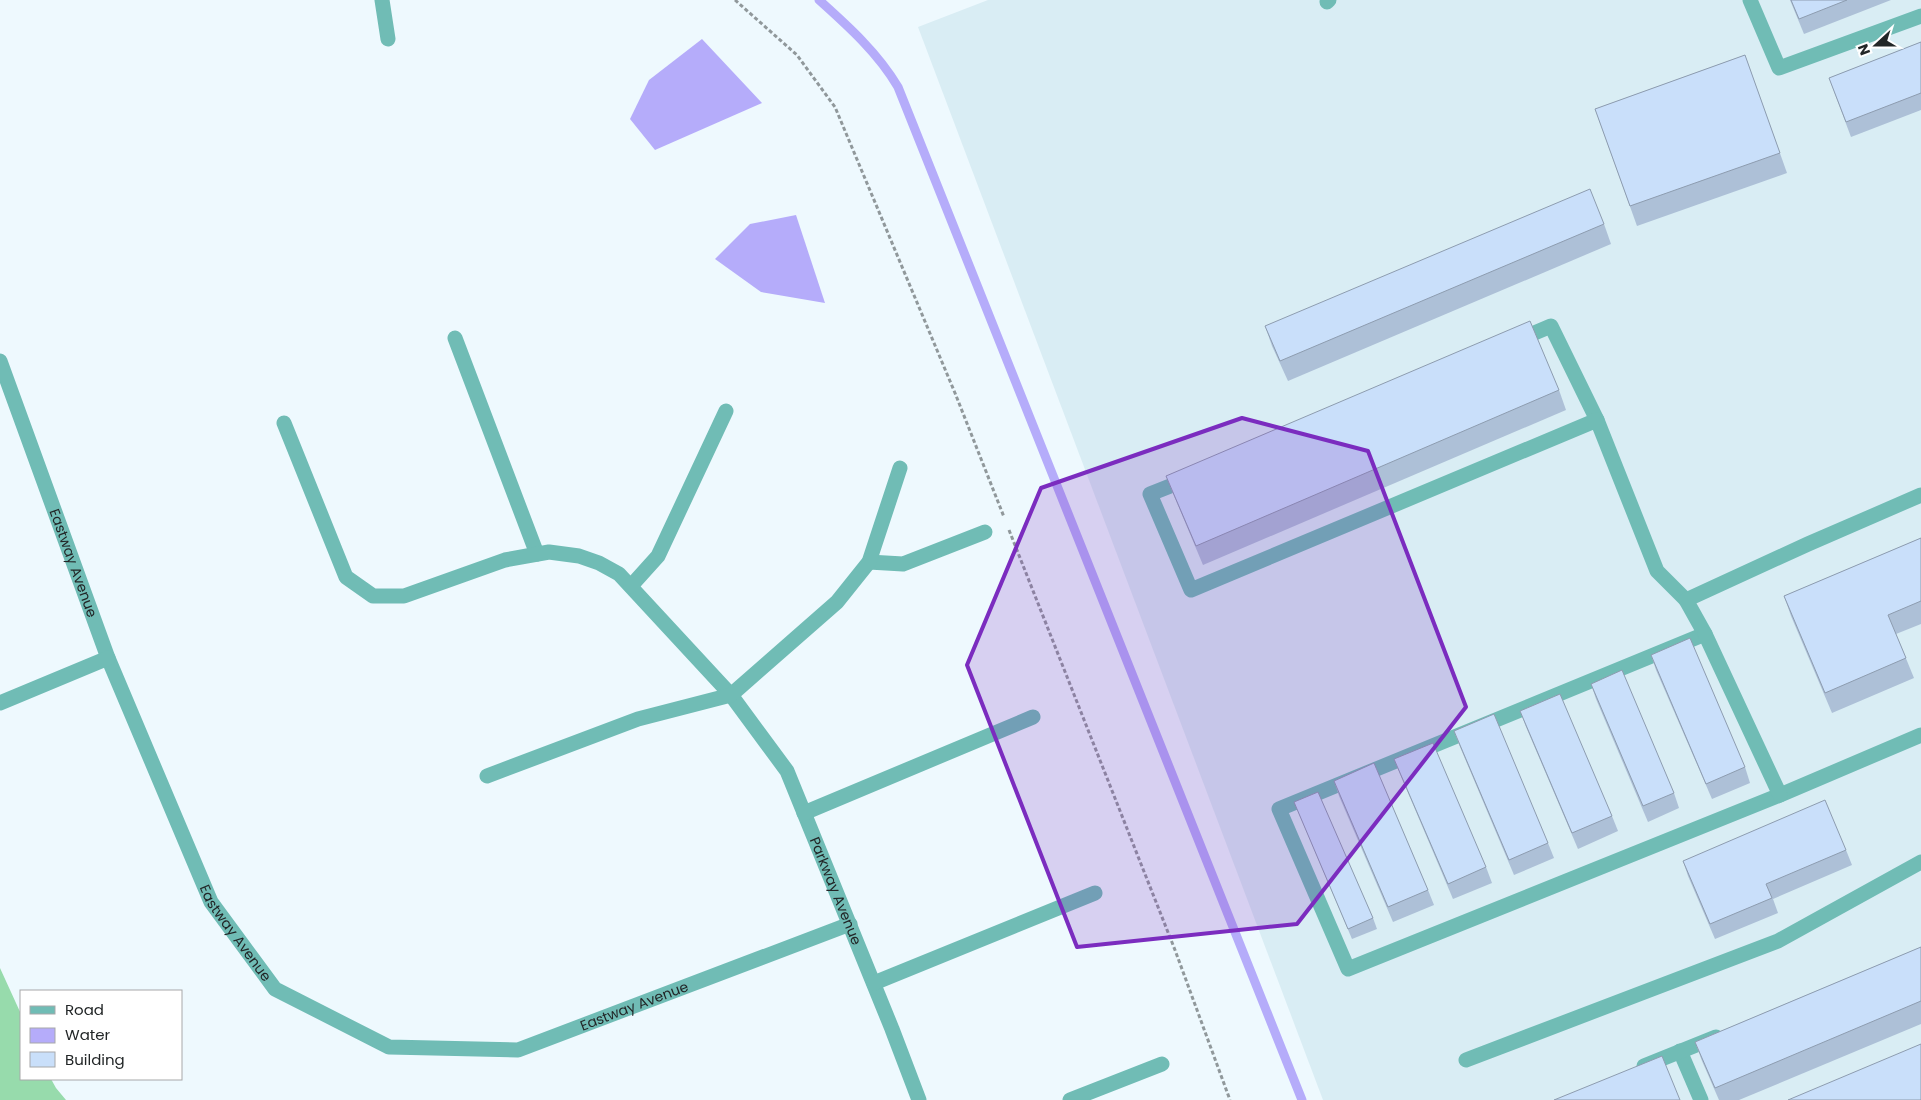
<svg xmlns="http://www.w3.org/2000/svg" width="1921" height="1100" font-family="Poppins,sans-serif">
	<rect width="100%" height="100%" fill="#eef9fe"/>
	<path fill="#d9edf4" d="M988 0H1921V1100H1323L918 27Z"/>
	<path fill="#97dbac" d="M0 968 21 1014V1079H51L56 1088 66 1100H0Z"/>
	<g fill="#b5acfa">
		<path d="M702 39 762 103 655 150 630 119 649 80Z"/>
		<path d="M796 215 825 303 761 292 715 259 750 224Z"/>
	</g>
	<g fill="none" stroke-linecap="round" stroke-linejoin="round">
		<path stroke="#b5acfa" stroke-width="9" d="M819 0C848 26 878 53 898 87L1302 1100"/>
		<g stroke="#90989b" stroke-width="3" stroke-dasharray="4 2.5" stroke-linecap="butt">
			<path d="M735 0 797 55 835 107 955 393 1004 517"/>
			<path d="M1009 530 1175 950 1230 1100"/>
		</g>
		<g stroke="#70bcb5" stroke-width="15">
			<path d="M382 0 388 39"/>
			<path d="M1750 0 1779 68 1921 16"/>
			<path d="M1327 2 1329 0"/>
			<path d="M455 338 537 554"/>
			<path d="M1515 341 1551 326 1597 420"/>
			<path id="s1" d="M0 361 108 658 211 902 275 989 389 1047 518 1050 850 924"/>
			<path id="s2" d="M284 423 346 577 373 596H404L505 560 549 552 579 556 599 563 619 574 731 695 787 771 892 1029 919 1100"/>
			<path d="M1188 479 1150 494 1191 590 1597 420 1657 571 1686 600"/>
			<path d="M1921 495 1808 544 1686 600 1705 634 1279 809 1348 969 1780 795 1921 735"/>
			<path d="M869 562 903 564 985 532"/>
			<path d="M631 586 658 556 726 411"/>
			<path d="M1705 634 1780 795"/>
			<path d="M0 703 108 658"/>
			<path d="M487 776 638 719 731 695 837 602 869 562 900 468"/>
			<path d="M804 813 1033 717"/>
			<path d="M874 983 1095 893"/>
			<path d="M1680 1051 1701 1100"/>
			<path d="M1466 1060 1778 941 1921 862"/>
			<path d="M1644 1066 1716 1037"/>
			<path d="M1070 1100 1162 1064"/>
		</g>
	</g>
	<g fill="#adc0d7">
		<path d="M1790 0H1891L1804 34Z"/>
		<path d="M1921 42V110L1851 137 1829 78Z"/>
		<path d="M1745 55 1787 173 1637 226 1595 109Z"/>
		<path d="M1604 224 1611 244 1288 381 1272 346 1265 326Z"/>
		<path d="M1559 390 1566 410 1203 565 1174 496 1166 476Z"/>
		<path d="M1921 538V624L1896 634 1914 678 1832 713 1791 616 1784 596Z"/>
		<path d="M1651 655 1745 767 1750 783 1712 799 1656 670Z"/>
		<path d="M1591 684 1674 793 1679 808 1648 822 1596 699Z"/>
		<path d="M1520 711 1612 816 1618 831 1578 849 1526 727Z"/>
		<path d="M1454 731 1548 843 1554 858 1514 875 1460 747Z"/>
		<path d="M1394 759 1486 867 1492 883 1453 899 1400 774Z"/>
		<path d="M1334 781 1428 890 1434 905 1393 922 1339 796Z"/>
		<path d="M1294 802 1373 918 1377 929 1352 939Z"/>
		<path d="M1846 850 1852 865 1773 899 1778 913 1715 939 1688 876 1683 861Z"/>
		<path d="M1921 947V1024L1739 1100H1719L1702 1061 1695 1042Z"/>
	</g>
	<g fill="#c9dffa" stroke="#8d9caf">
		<path d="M1791 0H1847L1799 19Z"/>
		<path d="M1921 42V93L1846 122 1829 78Z"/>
		<path d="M1745 55 1780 153 1630 206 1595 109Z"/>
		<path d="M1590 189 1604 224 1280 361 1265 326Z"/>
		<path d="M1530 321 1559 390 1196 546 1166 476Z"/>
		<path d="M1921 538V601L1888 615 1906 658 1825 693 1784 596Z"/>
		<path d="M1690 638 1745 767 1706 784 1651 655Z"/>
		<path d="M1622 670 1674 793 1643 806 1591 684Z"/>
		<path d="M1560 694 1612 816 1572 833 1520 711Z"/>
		<path d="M1494 714 1548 843 1509 860 1454 731Z"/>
		<path d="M1433 743 1486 867 1448 884 1394 759Z"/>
		<path d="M1374 763 1428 890 1388 907 1334 781Z"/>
		<path d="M1318 792 1373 918 1348 929 1294 802Z"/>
		<path d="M1825 800 1846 850 1766 884 1772 898 1710 924 1683 861Z"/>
		<path d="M1921 947V1001L1715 1088 1695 1042Z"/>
		<path d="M1921 1044V1100H1788Z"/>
		<path d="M1662 1056 1680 1100H1554Z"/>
	</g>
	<path fill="#7b2cbf" fill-opacity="0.2" stroke="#7b2cbf" stroke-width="4" stroke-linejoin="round" d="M1242 418 1368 451 1466 707 1297 924 1077 947 967 665 1041 488Z"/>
	<g text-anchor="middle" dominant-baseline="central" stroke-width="5" stroke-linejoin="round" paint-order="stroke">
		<g font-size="14" fill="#222627" stroke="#fff">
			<text stroke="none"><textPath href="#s1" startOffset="215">Eastway Avenue</textPath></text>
			<text stroke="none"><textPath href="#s2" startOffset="845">Parkway Avenue</textPath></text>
			<text stroke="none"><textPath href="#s1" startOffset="620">Eastway Avenue</textPath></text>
			<text stroke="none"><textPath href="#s1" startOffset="1070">Eastway Avenue</textPath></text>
		</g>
	</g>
	<rect x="20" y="990" width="162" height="90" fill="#ffffff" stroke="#a7a8a9"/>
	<rect x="30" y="1006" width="25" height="8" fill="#70bcb5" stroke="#a7a8a9"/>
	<text x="65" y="1015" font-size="15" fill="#222627">Road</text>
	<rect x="30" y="1028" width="25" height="15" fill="#b5acfa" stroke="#a7a8a9"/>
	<text x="65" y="1040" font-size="15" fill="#222627">Water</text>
	<rect x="30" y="1052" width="25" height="15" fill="#c9dffa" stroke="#a7a8a9"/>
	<text x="65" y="1065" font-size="15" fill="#222627">Building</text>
	<g transform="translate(1876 45) rotate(249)" stroke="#ffffff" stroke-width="4" paint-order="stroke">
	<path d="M0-4L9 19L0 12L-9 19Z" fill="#222627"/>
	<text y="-8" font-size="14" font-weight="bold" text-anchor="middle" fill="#222627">N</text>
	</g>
</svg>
